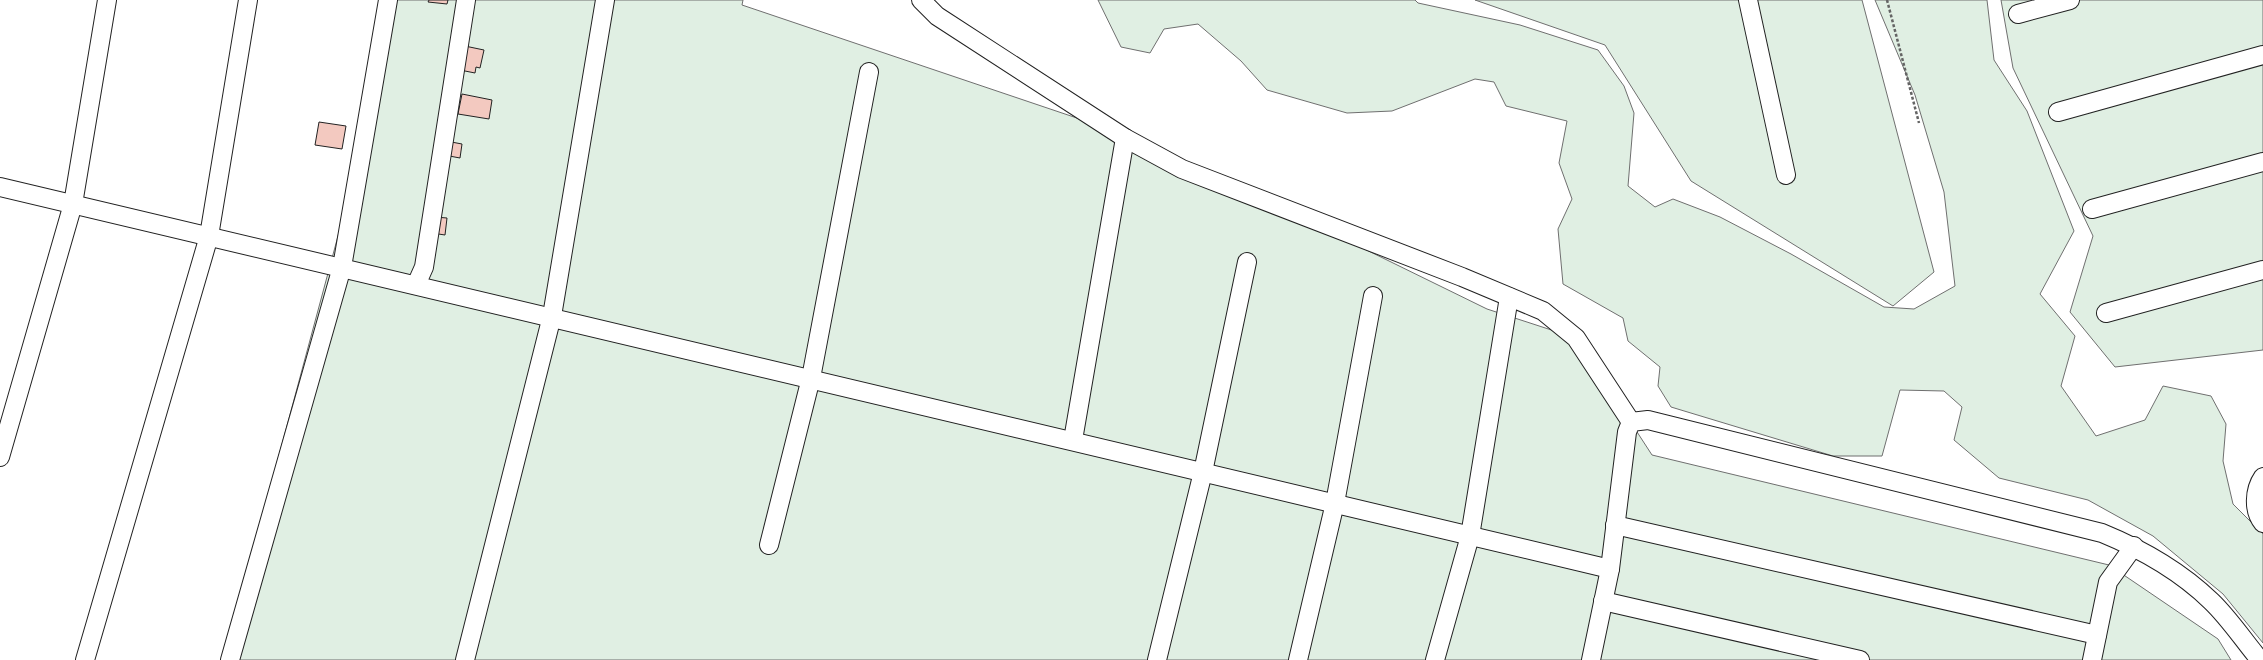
<svg xmlns="http://www.w3.org/2000/svg" width="2263" height="660" font-family="Manrope,sans-serif">
	<rect width="100%" height="100%" fill="#fff"/>
	<g fill="#e0efe3" stroke="#6f6f6f">
		<path d="M388 0H743L742 5 1142 140 1487 309 1576 338 1652 455 2109 565 2218 639 2231 660H224L363 143Z"/>
		<path d="M1098 0H1415L1418 3 1520 25 1598 50 1624 86 1634 113 1628 186 1655 207 1673 199 1720 217 1791 254 1884 307 1914 309 1955 286 1944 192 1915 95 1875 0H1987L1994 60 2027 111 2074 231 2040 294 2075 336 2061 386 2096 436 2145 420 2163 386 2211 396 2226 424 2223 461 2233 504 2263 534V643L2223 594 2153 536 2088 500 1999 478 1954 440 1962 407 1944 391 1900 390 1882 456H1833L1671 407 1658 386 1660 367 1628 341 1623 318 1563 284 1558 229 1572 199 1559 163 1567 121 1506 106 1494 82 1475 79 1392 111 1347 113 1267 90 1241 61 1198 24 1164 29 1150 53 1121 47Z"/>
		<path d="M1475 0H1862L1934 272 1893 306 1691 181 1605 45Z"/>
		<path d="M2001 0H2263V350L2115 367 2070 312 2093 236 2013 68Z"/>
	</g>
	<g fill="#f3c9c0" stroke="#222">
		<path d="M429 0H448L447 4 428 2Z"/>
		<path d="M460 45 484 50 480 68 476 67 475 73 460 70Z"/>
		<path d="M462 94 492 100 489 119 458 114Z"/>
		<path d="M319 122 346 126 342 149 315 145Z"/>
		<path d="M446 141 462 144 460 158 444 155Z"/>
		<path d="M435 217 447 218 445 235 432 233Z"/>
	</g>
	<g fill="none" stroke-linecap="round" stroke-linejoin="round">
		<defs>
			<g id="minor">
				<path d="M921 0 937 16 1125 138 1182 169 1462 277 1543 311 1576 338 1631 422"/>
				<path d="M1748 0 1786 175"/>
				<path d="M2018 14 2070 0"/>
				<path d="M2058 112 2263 55"/>
				<path d="M0 187 1610 569 1627 432 1631 422 1648 420 2102 533C2141 549 2180 571 2211 601 2229 618 2244 641 2260 660"/>
				<path d="M2092 209 2263 162"/>
				<path d="M416 285 424 267 466 0"/>
				<path d="M2106 313 2263 270"/>
				<path d="M1073 440 1125 138"/>
				<path d="M0 457 73 204 107 0"/>
				<path d="M2263 477C2254 490 2253 511 2263 523"/>
				<path d="M1615 525 2097 635"/>
				<path d="M769 545 811 378 869 72"/>
				<path d="M1603 601 1860 660"/>
				<path d="M85 660 209 236 248 0"/>
				<path d="M230 660 342 267 388 0"/>
				<path d="M465 660 552 316 605 0"/>
				<path d="M1157 660 1203 472 1247 262"/>
				<path d="M1298 660 1335 503 1373 296"/>
				<path d="M1435 660 1470 536 1509 297"/>
				<path d="M1591 660 1610 569"/>
				<path d="M2092 660 2108 582 2134 546"/>
			</g>
		</defs>
		<use href="#minor" stroke="#222" stroke-width="20"/>
		<path stroke="#646464" stroke-width="2.5" stroke-dasharray="3 2" stroke-linecap="butt" d="M1887 0 1919 123"/>
		<use href="#minor" stroke="#fff" stroke-width="18"/>
	</g>
</svg>
